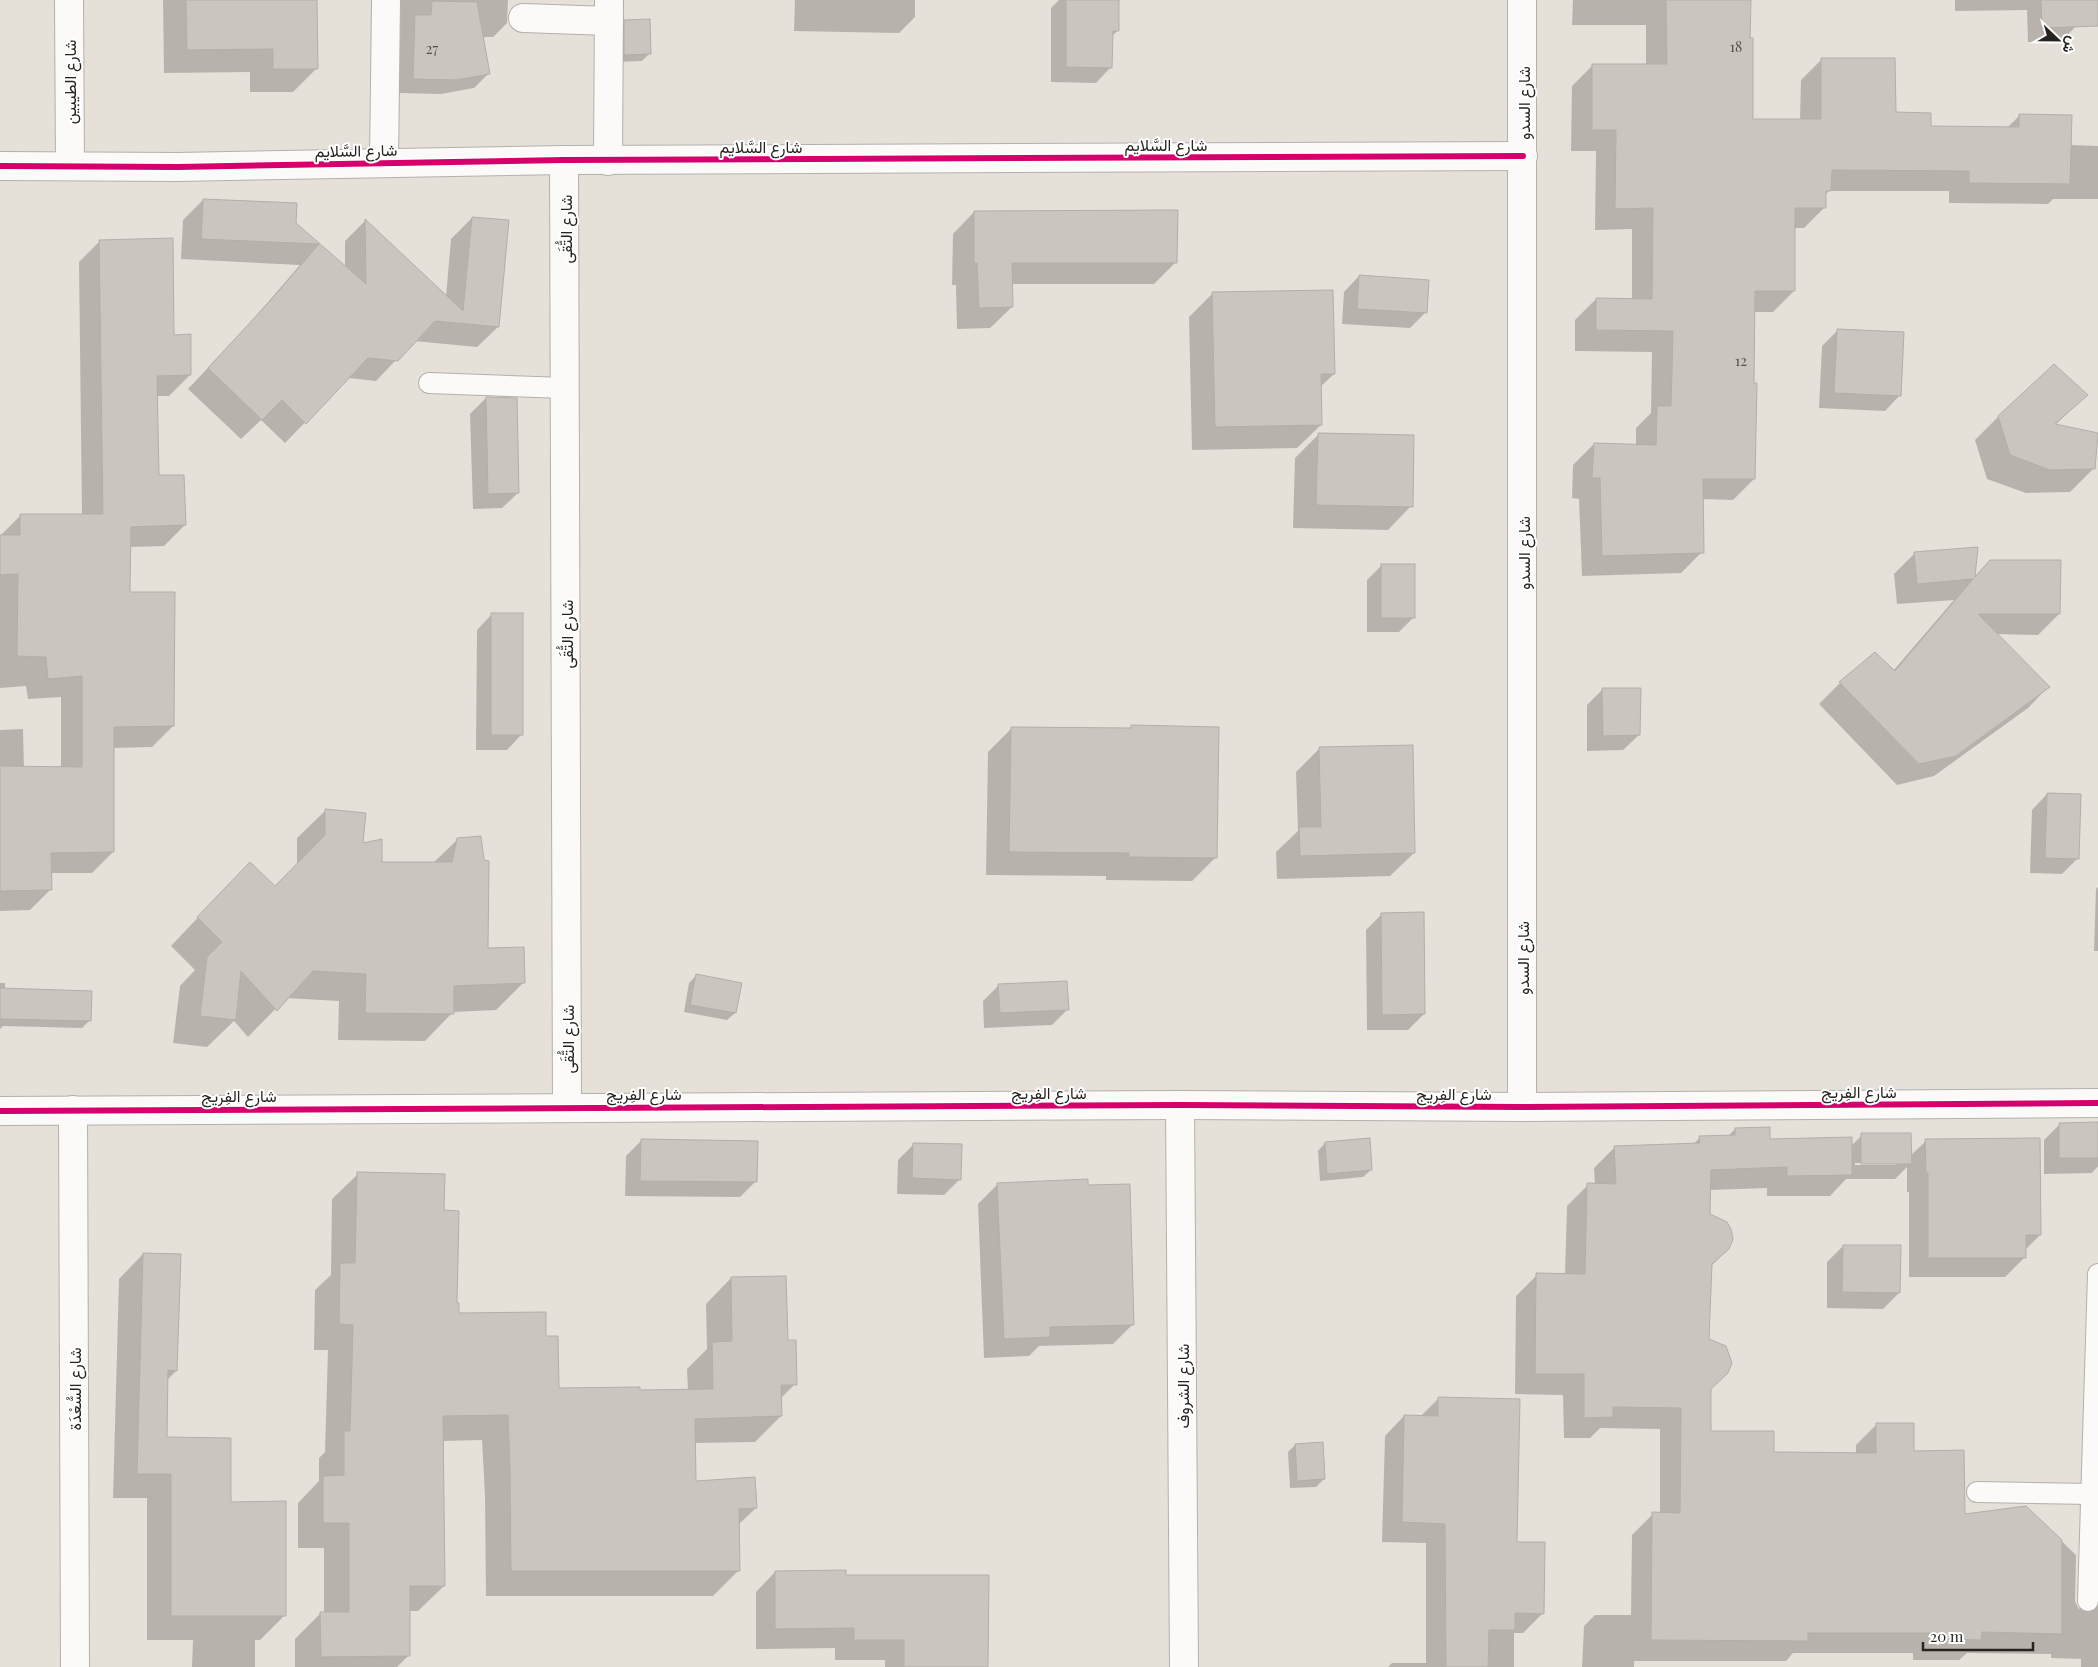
<svg xmlns="http://www.w3.org/2000/svg" width="2098" height="1667" font-family="'Playfair Display',Vazirmatn,serif">
	<rect width="100%" height="100%" fill="#e5e0d8"/>
	<g fill="#0003" fill-rule="evenodd">
		<path d="M163 0H316L317 68 293 92H250V72L164 73Z"/>
		<path d="M401 0H508L507 23 493 37H482L488 74 474 88 441 94 399 93Z"/>
		<path d="M795 0H915V17L899 33 794 31Z"/>
		<path d="M1059 0H1118V30L1112 36 1111 67 1096 83 1051 82V8Z"/>
		<path d="M1573 0H1750L1751 120H1800L1801 80 1822 59 1895 113 1930 128H2007L2020 115 2071 145 2098 146V199H2053L2048 204 1949 203V191H1829L1825 195V207L1804 228H1794V291L1773 312H1754V479L1733 500 1702 499V552L1681 573 1582 576 1579 499 1572 498 1573 465 1594 444 1636 446V428L1651 413 1652 352 1575 351V320L1596 299 1632 300V229L1595 230 1596 151H1571L1572 86 1593 65H1646V25H1572Z"/>
		<path d="M1955 0H2076V26L2062 41 2028 42 2027 10 1955 11Z"/>
		<path d="M625 21 650 53 642 61 617 62V29Z"/>
		<path d="M203 200 295 223 345 268V241L365 221 446 297 451 239 472 218 498 327 477 347 414 341 376 381 348 378 285 443 261 420 241 439 188 389 250 323 300 265 181 259 183 220Z"/>
		<path d="M974 212 1176 262 1154 284H1011L1012 307 990 328 957 329 956 285H952L953 234Z"/>
		<path d="M100 241 172 336 190 375 169 396H156L158 477 185 525 164 546 129 547V594L173 726 152 747 113 748V852L92 873H50L51 889 30 910 0 911V730L23 729 24 768H61V697L28 699 26 686 0 688V536L21 515H82L79 262Z"/>
		<path d="M1359 276 1426 312 1410 328 1342 324 1344 292Z"/>
		<path d="M1213 293 1334 374 1320 387 1321 425 1297 448 1192 450 1189 317Z"/>
		<path d="M1838 330 1900 395 1885 411 1819 408 1822 346Z"/>
		<path d="M2086 395 2055 425 2094 468 2070 492 2026 493 1987 479 1975 440 1998 417Z"/>
		<path d="M486 398 518 493 502 508 473 509 470 414Z"/>
		<path d="M1319 434 1411 506 1388 530 1293 528 1295 458Z"/>
		<path d="M1915 553 1974 578 1990 561 2059 614 2038 635 1996 634 2048 687 2028 708 1934 776 1897 785 1819 704 1840 683 1893 671 1954 600 1897 604 1894 574Z"/>
		<path d="M1382 565 1414 617 1399 632H1367V580Z"/>
		<path d="M492 614 522 734 507 750H476L477 630Z"/>
		<path d="M1603 689 1639 735 1623 750 1587 751V705Z"/>
		<path d="M1132 727 1216 857 1192 881 1106 880V876L986 875 988 752 1011 729H1129Z"/>
		<path d="M1320 748 1414 853 1390 876 1277 879 1276 852 1298 831 1296 772Z"/>
		<path d="M2047 794 2078 858 2062 874 2030 873 2032 810Z"/>
		<path d="M325 811 380 863H433L457 840 487 950 524 982 496 1010 453 1012 425 1041 338 1040 339 1001 286 998 248 1037 234 1021 207 1047 173 1043 180 986 195 970 171 946 222 892 275 888 297 864V838Z"/>
		<path d="M2098 887V951H2094L2096 889Z"/>
		<path d="M1382 914 1424 1014 1408 1030H1367L1366 930Z"/>
		<path d="M697 975 740 984 735 1013 727 1020 684 1012 689 983Z"/>
		<path d="M0 983H5V989H51L89 1021 82 1028 3 1026 0 1029Z"/>
		<path d="M999 985 1068 1009 1052 1025 984 1028 983 1001Z"/>
		<path d="M2098 1123V1166L2092 1173 2044 1174V1140L2060 1124Z"/>
		<path d="M1735 1129 1769 1140 1851 1146 1862 1135 1910 1156 1926 1141 2040 1235 2025 1250V1257L2005 1277H1909V1192H1907V1167L1895 1179H1846L1830 1196H1767V1188L1709 1190V1215L1728 1249 1711 1266 1708 1340 1710 1432 1773 1454H1856V1445L1877 1424 1912 1452 1964 1515 2026 1507 2076 1555 2075 1601 2079 1610 2098 1503V1667H2081V1659L2051 1658V1654L1967 1653 1959 1660H1913V1653H1793L1786 1661H1634V1667H1582L1584 1626 1595 1615H1631L1632 1535 1653 1514H1660V1429L1600 1428 1590 1438H1564L1563 1395 1515 1394 1516 1296 1537 1275H1565L1567 1206 1588 1185H1595L1594 1168 1615 1147 1693 1145 1700 1137 1728 1136ZM1855 1163H1896V1165H1855Z"/>
		<path d="M641 1141 755 1182 740 1197 625 1196 626 1156Z"/>
		<path d="M1325 1143 1371 1170 1363 1177 1320 1181 1318 1151Z"/>
		<path d="M914 1144 960 1179 944 1195 897 1194 898 1160Z"/>
		<path d="M358 1174 443 1212 457 1314 545 1337 557 1389 688 1391 687 1369 707 1349 706 1304 731 1278 787 1341 795 1384 780 1399 781 1416 755 1442 694 1443V1482L756 1508 738 1525 739 1570 713 1596H486L485 1495 482 1440 442 1441 444 1586 418 1611H409V1655L397 1667H295V1639L321 1613H324V1548H298V1503L319 1481V1458L325 1452 328 1350H314L315 1290 331 1275 332 1199Z"/>
		<path d="M998 1184 1087 1186 1133 1324 1113 1344 1039 1346 1029 1356 984 1358 978 1204Z"/>
		<path d="M1843 1246 1899 1293 1883 1309 1827 1308V1262Z"/>
		<path d="M143 1254 176 1371 167 1380 166 1438 229 1503 285 1615 260 1640H255V1667H192L193 1640H147V1498H113L119 1279Z"/>
		<path d="M1439 1398 1515 1543 1543 1613 1523 1633H1514V1667H1388L1392 1663H1426V1543L1382 1542 1385 1436 1404 1416 1420 1417Z"/>
		<path d="M1295 1445 1324 1479 1316 1487 1290 1488 1288 1452Z"/>
		<path d="M775 1572 845 1576 987 1667H885V1660H835V1648L756 1649V1592Z"/>
	</g>
	<g fill="#cac6bf" stroke="#b2aea9">
		<path d="M186 0H317L318 69H273V49L187 50Z"/>
		<path d="M1066 0H1119V31H1113L1112 68 1066 67Z"/>
		<path d="M1666 0H1751L1750 38H1753V119H1821V58H1895L1896 112 1931 113V126L2019 127V114L2072 115 2070 184 1969 183V171L1832 170 1831 191H1826V208H1795V291H1755L1754 383H1757L1755 479H1703L1704 553 1602 556 1600 478H1592L1594 443 1656 445 1657 406H1671L1673 331 1596 330V298L1652 299 1653 208 1615 209 1616 130H1592V64H1667Z"/>
		<path d="M2041 0H2098V26L2042 28Z"/>
		<path d="M432 1 477 2 490 74 456 80 413 79 415 15H431Z"/>
		<path d="M650 19 651 54 624 55V20Z"/>
		<path d="M203 199 297 203 296 223 366 284 365 219 463 311 472 217 509 220 499 327 435 321 398 361 368 358 306 424 282 400 262 420 208 368 270 301 319 244 201 239Z"/>
		<path d="M1178 210 1177 263H1012L1013 307 979 308 977 263H974V211Z"/>
		<path d="M173 238 174 335 191 334V375L157 376 159 475H184L186 525 131 527 130 592H175L174 726 114 727V852L51 853 52 890 0 891V766L82 767V676L48 679 46 657 17 656 18 574 0 575V535H20V514H103L99 240Z"/>
		<path d="M1359 275 1429 280 1427 313 1357 309Z"/>
		<path d="M1333 290 1335 374H1321L1322 425 1215 427 1212 292Z"/>
		<path d="M1837 329 1904 332 1901 396 1834 393Z"/>
		<path d="M2054 364 2088 395 2055 424 2098 433 2095 469 2050 470 2010 455 1998 416Z"/>
		<path d="M486 397 517 398 519 493 488 494Z"/>
		<path d="M1318 433 1414 435 1413 507 1316 505Z"/>
		<path d="M1978 547 1975 577 1990 560H2061L2060 614H1978L2050 687 1956 756 1919 764 1839 682 1875 652 1895 671 1973 579 1917 584 1914 552Z"/>
		<rect x="1381" y="564" width="34" height="54"/>
		<rect x="491" y="613" width="32" height="122"/>
		<path d="M1602 688H1641L1640 735 1603 736Z"/>
		<path d="M1131 725 1219 727 1217 858 1129 857V853L1009 852 1011 727 1131 728Z"/>
		<path d="M1413 745 1415 853 1300 856 1299 827H1321L1319 747Z"/>
		<path d="M2047 793 2081 794 2079 859 2045 858Z"/>
		<path d="M325 809 366 813 363 843 382 839V862H452L457 838 481 836 484 860 489 861 488 948 524 947 525 983 454 986V1014L365 1013 366 974 313 971 277 1011 241 971 236 1020 200 1016 207 957 222 942 197 917 250 862 275 886 325 835Z"/>
		<path d="M1424 912 1425 1014 1382 1015 1381 913Z"/>
		<path d="M696 974 742 983 736 1013 690 1005Z"/>
		<path d="M1067 981 1069 1010 1000 1013 998 984Z"/>
		<path d="M0 988 92 991 91 1021 0 1019Z"/>
		<path d="M2098 1122V1158H2059V1123Z"/>
		<path d="M1770 1127V1139L1852 1137V1175L1787 1176V1167L1711 1170 1710 1214 1727 1222 1731 1229 1733 1239 1729 1249 1712 1264 1709 1339 1726 1346 1732 1363 1728 1373 1711 1389V1431H1774V1452L1876 1453V1423H1914V1451L1964 1450 1965 1514 2026 1506 2062 1540V1634L1982 1632 1981 1640 1934 1639V1633H1808V1641L1651 1640 1652 1512 1680 1513 1681 1408 1613 1407V1417L1584 1418V1374H1535L1536 1273 1585 1274 1587 1183 1616 1184 1614 1146 1700 1143 1699 1136 1735 1135V1128Z"/>
		<path d="M1861 1133H1911L1912 1164H1861Z"/>
		<path d="M1370 1138 1372 1170 1327 1174 1325 1142Z"/>
		<path d="M2040 1138 2041 1235H2026V1258H1928V1173H1926L1925 1139Z"/>
		<path d="M641 1139 758 1141 757 1182 640 1181Z"/>
		<path d="M913 1143 962 1144 961 1180 912 1178Z"/>
		<path d="M357 1172 445 1174 444 1210 459 1211 457 1303H459V1313L546 1312V1336H558L559 1388 640 1387V1390L713 1389 712 1342 732 1341 731 1277 786 1276 788 1340H796L797 1385H781L782 1416 695 1419 696 1481 755 1477 757 1508 739 1509 740 1571H511L510 1469 508 1415 443 1416 445 1586H410V1656L321 1657 320 1612H349V1523H323V1476L344 1475V1431H350L353 1325 339 1324 340 1263H355Z"/>
		<path d="M1088 1179V1185L1130 1184 1134 1325 1050 1327V1337L1004 1339 997 1183Z"/>
		<path d="M1843 1245H1901L1900 1293 1842 1292Z"/>
		<path d="M143 1253 181 1254 177 1371 168 1370 167 1437 231 1438V1502L286 1501V1616H171V1474H137Z"/>
		<path d="M1438 1397 1520 1399 1517 1542H1545L1544 1614 1515 1613V1630H1489L1488 1667H1446L1445 1524 1402 1522 1404 1415 1438 1416Z"/>
		<path d="M1323 1442 1325 1479 1297 1481 1295 1444Z"/>
		<path d="M846 1570V1575H989L988 1667H904V1640H854V1628L775 1629V1571Z"/>
	</g>
	<g fill="none" stroke-linecap="round" stroke-linejoin="round">
		<defs>
			<g id="lane">
				<path d="M429 383 565 388"/>
				<path d="M1977 1492 2091 1494"/>
				<path d="M2088 1601 2098 1274"/>
			</g>
			<g id="street">
				<path d="M69 0 70 165"/>
				<path d="M523 18 609 21"/>
				<path d="M564 160 567 1107"/>
				<path d="M608 161 609 0"/>
				<path d="M384 163 386 0"/>
				<path d="M0 166 177 167 564 160 1523 156"/>
				<path d="M1180 1105 1184 1667"/>
				<path d="M1522 1107V0"/>
				<path d="M73 1110 75 1667"/>
				<path d="M0 1111 1180 1105 1522 1107 2098 1103"/>
			</g>
		</defs>
		<use href="#lane" stroke="#b4b0aa" stroke-width="22"/>
		<use href="#street" stroke="#b4b0aa" stroke-width="30"/>
		<use href="#lane" stroke="#fbfaf9" stroke-width="20"/>
		<use href="#street" stroke="#fbfaf9" stroke-width="28"/>
		<defs>
			<g id="cycleway">
				<path d="M0 166 177 167 564 160 1523 156"/>
				<path d="M0 1111 1180 1105 1522 1107 2098 1103"/>
			</g>
		</defs>
		<use href="#cycleway" stroke="#fff" stroke-width="9"/>
		<use href="#cycleway" stroke="#d6006c" stroke-width="6"/>
	</g>
	<g text-anchor="middle" dominant-baseline="central" stroke-width="4" stroke-linejoin="round" paint-order="stroke">
		<g font-size="14" fill="#524e49">
			<text x="1736" y="46">18</text>
			<text x="432" y="48">27</text>
			<text x="1741" y="360">12</text>
		</g>
		<g font-size="16" fill="#27241f" stroke="#fff">
			<text transform="translate(69 82) rotate(-90)">شارع الطيبين</text>
			<text transform="translate(1523 103) rotate(-90)">شارع السدو</text>
			<text x="1166" y="144">شارع السَّلايم</text>
			<text x="761" y="146">شارع السَّلايم</text>
			<text transform="translate(356 150) rotate(-1)">شارع السَّلايم</text>
			<text transform="translate(565 229) rotate(-90)">شارع التُّقَى</text>
			<text transform="translate(1523 553) rotate(-90)">شارع السدو</text>
			<text transform="translate(566 634) rotate(-90)">شارع التُّقَى</text>
			<text transform="translate(1522 958) rotate(-90)">شارع السدو</text>
			<text transform="translate(567 1039) rotate(-90)">شارع التُّقَى</text>
			<text x="1859" y="1091">شارع الفِريج</text>
			<text x="1049" y="1092">شارع الفِريج</text>
			<text x="644" y="1093">شارع الفِريج</text>
			<text x="1454" y="1093">شارع الفِريج</text>
			<text x="239" y="1095">شارع الفِريج</text>
			<text transform="translate(1182 1386) rotate(-90)">شارع الشروف</text>
			<text transform="translate(74 1389) rotate(-90)">شارع السُّعْدَة</text>
		</g>
	</g>
	<g transform="translate(2058 40) rotate(112)" stroke="#ffffff" stroke-width="4" paint-order="stroke">
	<path d="M0-4L9 19L0 12L-9 19Z" fill="#27241f"/>
	<text y="-8" font-size="14" font-weight="bold" text-anchor="middle" fill="#27241f">ش</text>
	</g>
	<path d="M1923 1642v8h110v-8" fill="none" stroke="#27241f" stroke-width="2.5"/>
	<text x="1930" y="1642" font-size="15" fill="#27241f" stroke="#ffffff" stroke-width="4" paint-order="stroke">20 m</text>
</svg>
